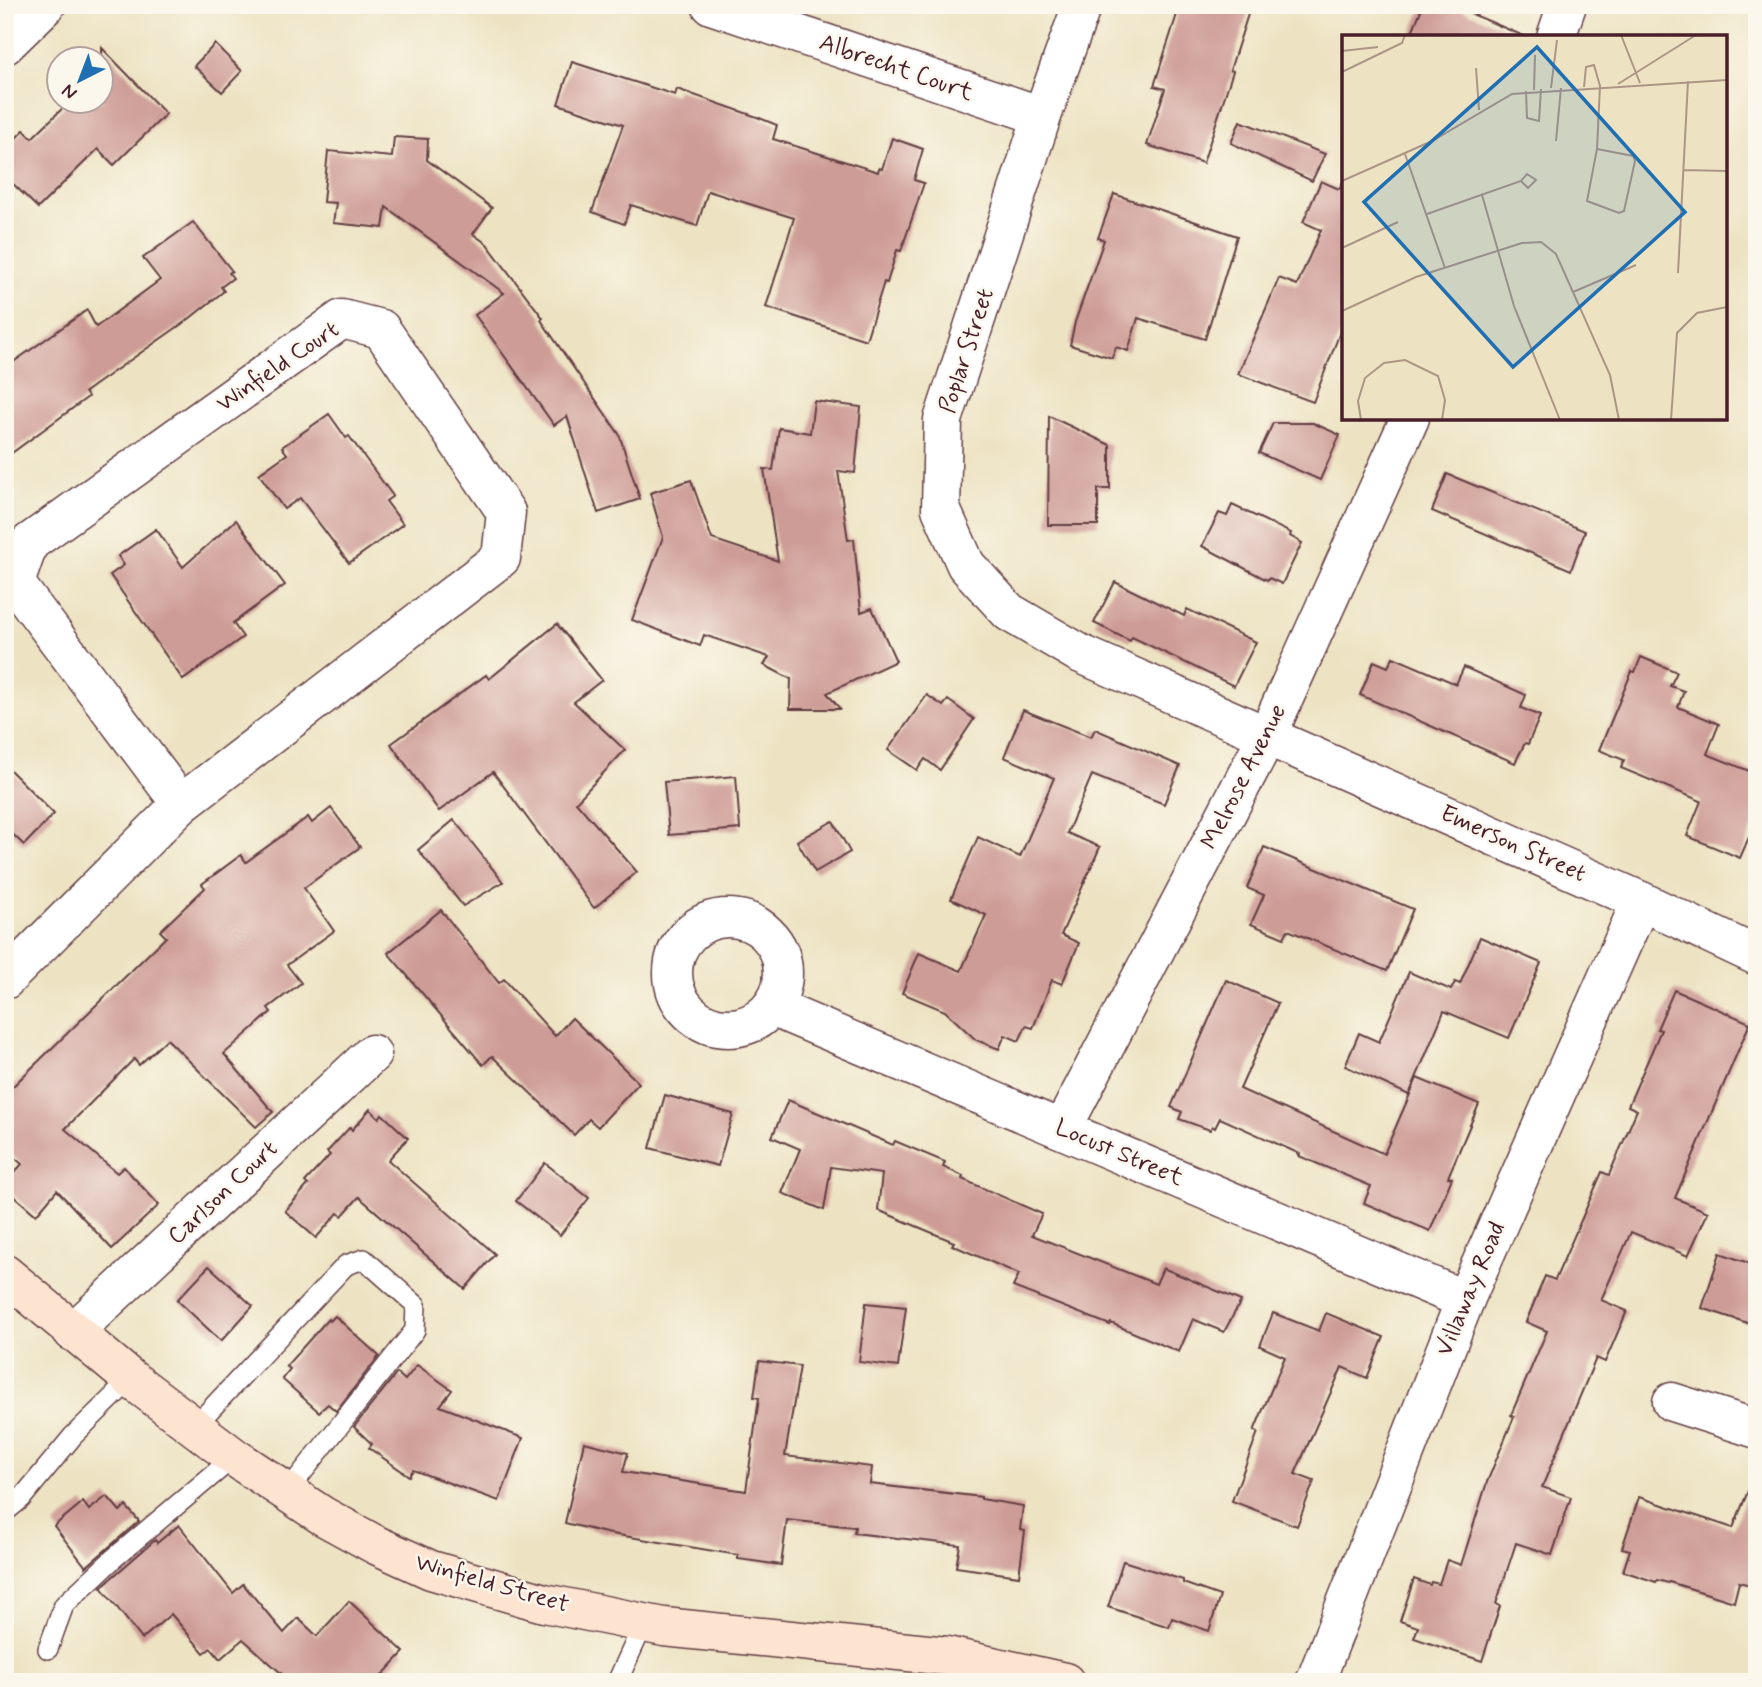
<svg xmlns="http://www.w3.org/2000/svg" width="1762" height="1687" font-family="Mynerve,sans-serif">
	<rect width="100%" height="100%" fill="#fbf7ec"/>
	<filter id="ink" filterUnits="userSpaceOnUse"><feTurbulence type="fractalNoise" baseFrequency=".0143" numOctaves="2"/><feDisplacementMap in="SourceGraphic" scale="14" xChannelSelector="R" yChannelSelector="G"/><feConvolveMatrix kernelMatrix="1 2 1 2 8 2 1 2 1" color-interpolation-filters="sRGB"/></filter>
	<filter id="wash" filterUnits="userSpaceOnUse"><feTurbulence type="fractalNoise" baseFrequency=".00686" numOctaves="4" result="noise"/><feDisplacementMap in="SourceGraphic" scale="28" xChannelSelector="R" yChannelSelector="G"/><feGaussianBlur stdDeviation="1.57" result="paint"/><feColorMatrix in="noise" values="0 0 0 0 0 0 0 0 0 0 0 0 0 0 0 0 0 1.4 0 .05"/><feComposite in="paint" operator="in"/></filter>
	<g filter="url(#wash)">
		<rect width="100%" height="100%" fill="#ede3c3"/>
		<g id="blocks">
			<g fill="#ce9c96">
				<path d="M1180 5H1251L1230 70 1233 71 1203 163 1147 145 1165 89 1154 86Z"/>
				<path d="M1423 5H1451L1526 37H1410Z"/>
				<path d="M215 44 242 71 222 92 194 66Z"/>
				<path d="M102 48 166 114 114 165 98 149 38 208 5 176V149L24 130 32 138 69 102H102Z"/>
				<path d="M572 62 675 95 677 89 757 117 777 125 773 139 878 172 879 168 882 169 892 138 923 149 914 180 924 183 901 251 897 250 887 283 884 282 866 340 766 307 794 218 708 191 697 226 631 205 624 224 592 212 623 125 558 104Z"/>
				<path d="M1240 121 1325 154 1312 181 1231 143Z"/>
				<path d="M394 137 428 139 427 160 492 208 473 234 487 244 543 318 541 320 619 434 640 499 598 513 567 416 554 425 475 315 504 293 386 207 383 228 333 223 336 203 323 202 328 151 392 157Z"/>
				<path d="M1344 180V322L1313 402 1238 374 1279 278 1297 285 1321 230 1303 222 1321 181 1339 189Z"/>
				<path d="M1114 194 1237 236 1205 339 1138 318 1128 351 1116 347 1112 358 1070 345 1075 322 1104 240 1098 238Z"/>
				<path d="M193 222 232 271 229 273 233 278 221 287 224 291 189 319 96 384 85 392 88 397 5 458V368L87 310 96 327 160 280 143 258Z"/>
				<path d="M814 401 861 407 855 473 838 471 848 540 854 539 861 612 872 608 896 661 827 693 840 709H790L791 679 764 665 769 657 704 635 700 646 632 620 663 537 650 493 691 480 712 539 778 561 764 469 773 470 779 428 810 433Z"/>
				<path d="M329 414 346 438 349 436 393 496 386 501 403 524 349 563 300 498 284 509 259 474 287 454 282 447Z"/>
				<path d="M1049 416 1110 445V489H1098V525H1048Z"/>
				<path d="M1273 423H1313L1340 435 1320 480 1259 453Z"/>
				<path d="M1447 474 1585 531 1571 570 1432 511Z"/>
				<path d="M1232 505 1291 533 1290 536 1302 543 1282 584 1269 578 1267 580 1202 546 1219 513 1227 516Z"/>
				<path d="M236 520 285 585 233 623 243 637 183 680 110 575 124 565 118 556 156 529 183 567Z"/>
				<path d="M1115 582 1184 616 1187 609 1256 642 1234 686 1132 637 1130 641 1094 623Z"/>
				<path d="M557 624 602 680 574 702 625 750 576 802 637 872 594 908 493 772 439 811 391 744 486 675 489 679Z"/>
				<path d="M1393 657 1456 684 1464 667 1526 695 1521 708 1540 716 1528 744 1525 743 1515 763 1360 695 1374 661 1388 667Z"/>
				<path d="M1641 657 1677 672 1670 686 1684 691 1678 707 1719 724 1707 754 1757 774V819L1740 858 1687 836 1701 801 1621 768 1624 760 1599 750 1632 671 1635 672Z"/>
				<path d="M927 695 943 706 948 700 974 719 940 770 925 759 917 770 888 750Z"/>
				<path d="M1023 710 1091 737 1095 729 1180 766 1164 804 1092 775 1067 833 1100 847 1061 935 1079 943 1062 984 1052 980 1033 1028 1026 1026 1019 1041 1005 1035 999 1049 976 1040 945 1011 902 993 919 953 961 971 986 915 951 899 978 837 1020 857 1054 778 1004 757Z"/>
				<path d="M5 765 54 814 24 845 5 827Z"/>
				<path d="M736 776 740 829 669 835 664 782Z"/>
				<path d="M331 808 360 847 304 888 334 931 287 965 301 983 268 1008 271 1012 224 1054 273 1112 256 1127 167 1039 139 1065 134 1059 65 1129 117 1173 124 1167 159 1205 112 1249 57 1190 36 1215 5 1188V1183L22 1164 5 1150V1094L166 937 160 931 205 888 202 884 241 855 246 862 308 817 312 823Z"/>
				<path d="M454 820 503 882 463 906 418 850Z"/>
				<path d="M833 821 850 852 815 872 797 841Z"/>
				<path d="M1264 847 1413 909 1387 971 1288 930 1284 938 1251 924 1264 895 1247 888Z"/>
				<path d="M441 910 499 983 504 979 555 1036 572 1018 639 1083 598 1127 589 1119 574 1135 492 1056 483 1065 388 953Z"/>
				<path d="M1480 937 1541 963 1509 1038 1444 1011 1409 1095 1345 1066 1359 1033 1379 1042 1409 972 1451 990 1455 982 1460 984Z"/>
				<path d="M1226 980 1278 1003 1240 1089 1384 1154 1417 1078 1479 1104 1448 1177 1452 1178 1430 1231 1364 1203 1371 1186 1299 1156 1300 1154 1220 1118 1215 1128 1212 1126 1210 1130 1179 1119 1182 1112 1171 1107Z"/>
				<path d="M1674 990 1750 1023 1675 1198 1708 1212 1688 1256 1631 1232 1601 1300 1627 1311 1605 1362 1596 1358 1542 1487 1571 1497 1552 1555 1516 1543 1496 1604 1500 1606 1482 1661 1414 1638 1418 1627 1400 1621 1414 1579 1430 1585 1431 1582 1439 1584 1447 1560 1461 1565 1487 1482 1514 1417 1511 1415 1547 1331 1526 1322 1545 1276 1555 1280 1602 1172 1609 1175 1637 1110 1628 1106 1661 1030 1657 1029Z"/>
				<path d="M665 1095 733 1114 718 1166 650 1148Z"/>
				<path d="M788 1100 893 1145 895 1141 945 1162 943 1167 963 1176 962 1179 1042 1214 1032 1235 1156 1284 1163 1268 1241 1301 1224 1332 1193 1319 1179 1352 1111 1323 1110 1325 1013 1287 1019 1274 952 1245 954 1242 878 1210 882 1174 831 1167 824 1210 782 1193 800 1149 772 1137Z"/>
				<path d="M370 1109 379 1118 382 1114 408 1138 388 1160 495 1254 465 1289 359 1197 342 1216 338 1213 316 1238 285 1211 308 1185 305 1182 330 1155 327 1152 350 1127 352 1130Z"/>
				<path d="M545 1163 589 1198 560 1235 516 1201Z"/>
				<path d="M1720 1253 1757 1266V1326L1702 1308Z"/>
				<path d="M209 1266 253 1306 221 1341 177 1300Z"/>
				<path d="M866 1303 906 1307 898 1367 859 1362Z"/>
				<path d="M1273 1313 1319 1331 1326 1313 1384 1337 1367 1378 1342 1367 1295 1474 1314 1481 1297 1526 1232 1501 1258 1432 1254 1431 1285 1357 1260 1346Z"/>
				<path d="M335 1316 379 1356 336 1411 328 1404 319 1412 282 1379 290 1369 286 1366 328 1319 330 1321Z"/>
				<path d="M759 1361 800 1366 785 1456 872 1467 870 1484 981 1497V1499L1023 1506 1020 1530 1025 1531 1019 1576 956 1567 960 1545 854 1533 855 1527 787 1520 781 1565 738 1559V1555L606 1533 565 1523 584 1442 628 1453 623 1472 746 1491 759 1398 754 1397Z"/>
				<path d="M417 1365 452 1390 440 1406 523 1438 499 1501 413 1470 409 1476 369 1448 372 1444 354 1427 397 1373 405 1380Z"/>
				<path d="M1755 1474H1757V1587L1739 1582 1734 1602 1669 1582 1668 1583 1657 1580 1656 1582 1623 1571 1630 1550 1622 1548 1639 1497 1733 1528Z"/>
				<path d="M107 1496 120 1511 126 1506 139 1521 86 1567 54 1526 83 1502 89 1510Z"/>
				<path d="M179 1525 233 1593 243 1584 284 1633 298 1618 317 1636 349 1601 404 1652 376 1682H291L243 1639 220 1659 211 1648 204 1653 171 1614 142 1639 101 1587 155 1540 157 1543Z"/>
				<path d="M1123 1561 1183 1580V1583L1220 1596 1209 1631 1172 1618 1169 1627 1108 1607Z"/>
			</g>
		</g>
	</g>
	<g filter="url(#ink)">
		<use href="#blocks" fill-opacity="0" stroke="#623c42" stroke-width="2"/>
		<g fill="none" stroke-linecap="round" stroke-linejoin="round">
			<defs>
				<g id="lane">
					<path d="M193 1428 346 1265 364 1259 416 1305 415 1330 287 1492"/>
					<path d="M5 1512 21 1499 73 1436 131 1379"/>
					<path d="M48 1649 64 1605 114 1558 234 1457"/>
					<path d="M617 1682 644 1623"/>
				</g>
				<g id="street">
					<path d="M711 5 1042 116"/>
					<path d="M1082 5 1042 116 943 420 941 509 966 565 1009 612 1079 653 1641 901 1757 956"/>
					<path d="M1556 37 1567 5"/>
					<path d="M5 45 46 5"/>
					<path d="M342 319 381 329 506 512 501 558 181 804 15 583 29 543Z"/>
					<circle cx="728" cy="973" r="55"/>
					<path d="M5 980 181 804"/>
					<path d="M772 1007 1465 1300"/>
					<path d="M1062 1129 1267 736 1410 418"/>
					<path d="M73 1332 372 1054"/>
					<path d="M1672 1402 1757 1429"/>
					<path d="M1315 1682 1465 1300 1641 901"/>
				</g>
				<path id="secondary" d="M5 1274 131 1379 234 1457 323 1516 376 1545 431 1570 544 1603 664 1627 947 1656 1065 1682"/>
			</defs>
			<use href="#lane" stroke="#623c42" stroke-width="22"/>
			<use href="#street" stroke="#623c42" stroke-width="41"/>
			<use href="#secondary" stroke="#623c42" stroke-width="41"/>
			<use href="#lane" stroke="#fff" stroke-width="19"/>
			<use href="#street" stroke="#fff" stroke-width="38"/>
			<use href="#secondary" stroke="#fde4d1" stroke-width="38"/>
		</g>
	</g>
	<g text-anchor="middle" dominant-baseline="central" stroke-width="5" stroke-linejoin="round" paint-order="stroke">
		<g font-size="24" fill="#4a1f2b" stroke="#fbf7ec">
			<text transform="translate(896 68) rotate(19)">Albrecht Court</text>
			<text transform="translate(967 351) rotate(-72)">Poplar Street</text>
			<text transform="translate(278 367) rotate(-34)">Winfield Court</text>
			<text transform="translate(1244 777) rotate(-63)">Melrose Avenue</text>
			<text transform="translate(1513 844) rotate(24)">Emerson Street</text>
			<text transform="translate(1119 1153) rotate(23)">Locust Street</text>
			<text transform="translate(223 1193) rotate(-43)">Carlson Court</text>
			<text transform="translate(1471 1289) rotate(-67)">Villaway Road</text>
			<text transform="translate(492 1584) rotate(16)">Winfield Street</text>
		</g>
	</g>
	<g transform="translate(1342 35)">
		<rect width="385" height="385" fill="#ede3c3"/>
		<path fill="none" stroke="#ac9586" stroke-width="2" d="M279 0 298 48M0 16 36 12M134 33 137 75M0 37 60 8 63 0M276 49 354 0M242 52 244 32 252 30 258 51 255 114M209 53 215 5M192 55 193 20M184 56 185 83 197 86 199 54M214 106 219 53M255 114 291 121 293 126 282 176 277 178 245 166ZM63 119 103 233M341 135 385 136M0 146 90 106 170 59 385 45M140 160 172 271 218 385M85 179 179 146 185 139 194 145 186 153 179 146M0 213 56 187M336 238 346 46M231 257 294 230M0 276 74 242 180 208 199 207 214 219 268 340 277 385M19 385 16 366 23 343 42 328 63 325 96 341 103 365 100 385M329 385 335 298 355 278 385 272"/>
		<path fill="#1f6fb2" fill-opacity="0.15" stroke="#1f6fb2" stroke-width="3.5" d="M195 12 343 177 171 332 22 167Z"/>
		<rect width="385" height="385" fill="none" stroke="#4a1f2b" stroke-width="3.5"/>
	</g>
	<rect width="1762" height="1687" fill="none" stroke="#fbf7ec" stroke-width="28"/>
	<g transform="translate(80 80) rotate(222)"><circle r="33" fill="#fbf7ec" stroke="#b4a19f" stroke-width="2"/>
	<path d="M0-5L12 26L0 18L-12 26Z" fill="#1f6fb2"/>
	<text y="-10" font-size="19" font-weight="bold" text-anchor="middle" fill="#4a1f2b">N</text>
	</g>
</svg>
